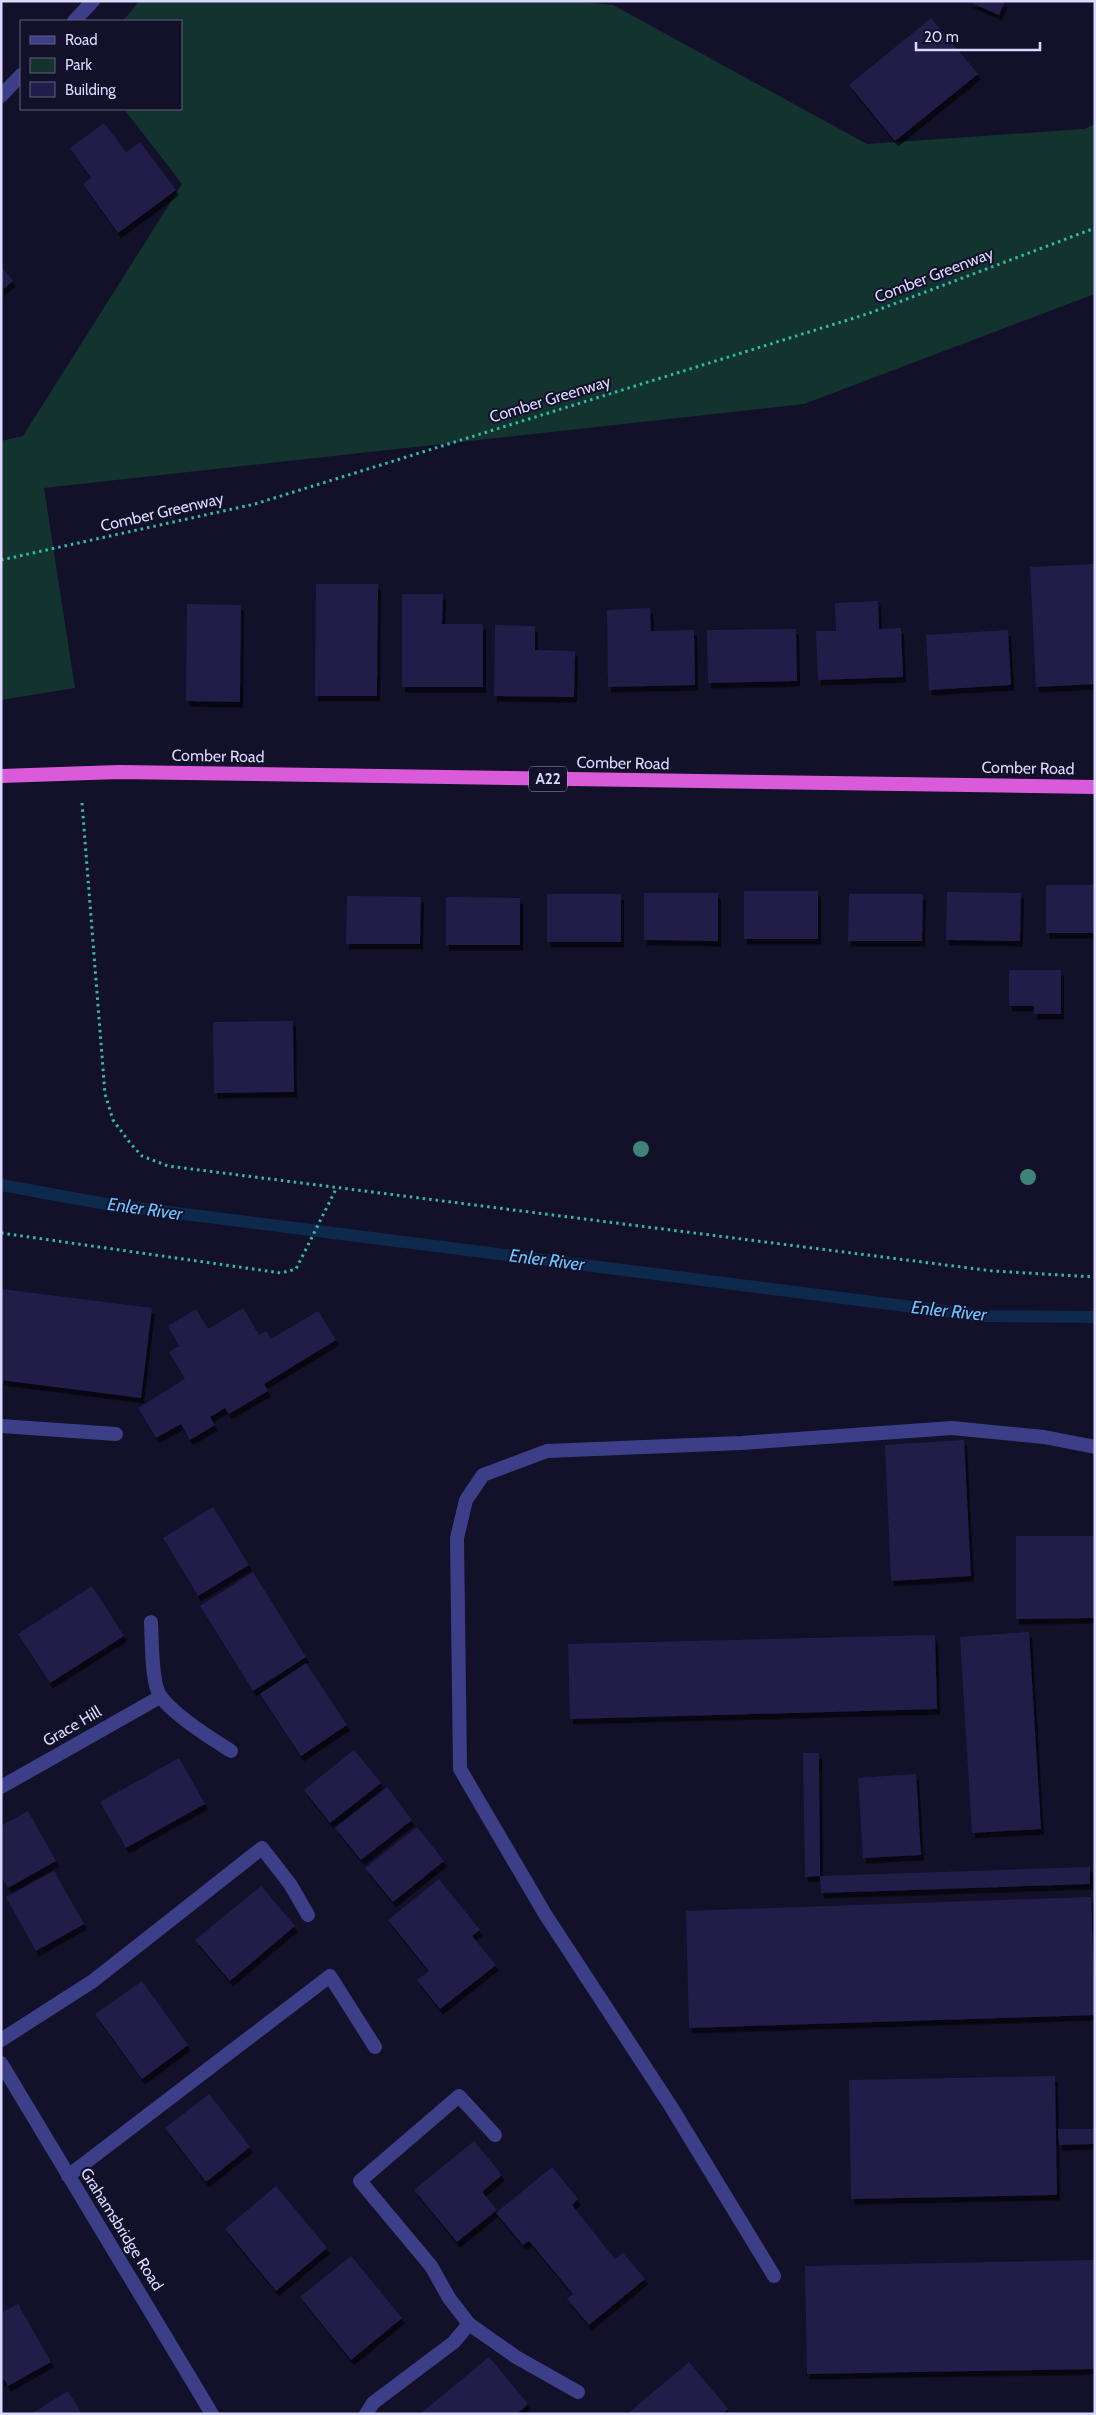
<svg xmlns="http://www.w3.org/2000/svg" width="1096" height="2415" font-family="Cabin,sans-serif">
	<defs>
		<filter id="shadow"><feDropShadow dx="3" dy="5.5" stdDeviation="0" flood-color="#0009"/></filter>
	</defs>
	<rect width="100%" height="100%" fill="#131029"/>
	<path fill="#13332f" d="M139 1H573L613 5 867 144 1084 129 1095 124V294L804 404 44 488 75 688 1 700V441L23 436 182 184 124 109H181V21H123Z"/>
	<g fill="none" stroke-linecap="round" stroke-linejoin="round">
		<path stroke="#0d294c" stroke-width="12" d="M1 1185 106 1204 984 1316 1095 1317"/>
	</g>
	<g fill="#221d4a" filter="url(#shadow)">
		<path d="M967 1H1005L999 15Z"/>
		<path d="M931 18 978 74 895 141 849 85Z"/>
		<path d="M104 123 126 152 140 142 176 190 118 233 83 184 91 178 70 148Z"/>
		<path d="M1 266 13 281 1 291Z"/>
		<path d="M1095 564V684L1036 687 1030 567Z"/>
		<path d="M316 584H378L377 696H315Z"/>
		<path d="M402 594H443L442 624H483V687H402Z"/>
		<path d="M878 601 879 629 901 628 903 677 818 680 816 631H836L835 603Z"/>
		<path d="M187 604 241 605 240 702 186 701Z"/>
		<path d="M650 608 651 631 694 630 695 685 608 687 607 610Z"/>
		<path d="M495 625 535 626V650L575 651 574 697 494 696Z"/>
		<path d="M796 629 797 681 708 683 707 630Z"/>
		<path d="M1008 630 1011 685 929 690 926 635Z"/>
		<rect x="1046" y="885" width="49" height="48"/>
		<rect x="744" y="891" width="74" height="48"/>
		<path d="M947 892 1021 893 1020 941 946 940Z"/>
		<path d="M644 893H718V941L644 940Z"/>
		<rect x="547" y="894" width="74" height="48"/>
		<path d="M849 894H923L922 941H848Z"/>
		<path d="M347 896 421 897 420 944H346Z"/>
		<path d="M446 897 520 898V945H446Z"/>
		<path d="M1009 970H1061V1014H1034V1006H1009Z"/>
		<path d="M293 1021 294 1092 214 1093 213 1022Z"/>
		<path d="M1 1289 152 1308 141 1398 1 1380Z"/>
		<path d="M243 1308 259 1335 266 1331 271 1339 318 1311 336 1340 264 1384 268 1391 229 1414 225 1408 210 1417 215 1425 190 1440 181 1424 156 1438 138 1408 185 1379 169 1352 179 1346 168 1326 196 1309 208 1329Z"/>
		<path d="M964 1440 971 1576 891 1581 885 1445Z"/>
		<path d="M213 1507 249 1565 198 1596 163 1538Z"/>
		<path d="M1016 1536H1095V1618L1016 1619Z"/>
		<path d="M253 1572 306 1657 253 1691 200 1606Z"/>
		<path d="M92 1586 124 1636 50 1683 18 1634Z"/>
		<path d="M1029 1632 1041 1829 972 1833 960 1637Z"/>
		<path d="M935 1635 937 1709 570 1719 568 1644Z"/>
		<path d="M306 1663 347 1725 301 1756 260 1694Z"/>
		<path d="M354 1750 381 1783 330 1823 304 1790Z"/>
		<path d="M803 1753H819L820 1876 1090 1867V1884L821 1893 820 1876 805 1877Z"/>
		<path d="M179 1758 205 1804 126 1848 100 1802Z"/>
		<path d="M916 1774 921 1855 863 1858 858 1778Z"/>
		<path d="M387 1787 412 1820 361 1860 335 1828Z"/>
		<path d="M28 1811 56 1861 8 1888 1 1876V1826Z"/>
		<path d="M417 1827 444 1861 393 1902 365 1868Z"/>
		<path d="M54 1871 84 1924 36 1951 6 1897Z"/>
		<path d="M439 1879 480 1930 472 1936 496 1965 440 2009 417 1980 429 1971 388 1920Z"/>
		<path d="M261 1886 295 1926 230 1981 195 1940Z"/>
		<path d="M1091 1897 1095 2015 689 2028 686 1911Z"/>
		<path d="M142 1981 188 2045 142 2079 95 2014Z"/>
		<path d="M1055 2076 1057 2195 851 2199 849 2080Z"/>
		<path d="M209 2094 250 2147 206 2182 165 2128Z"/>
		<path d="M1058 2129H1095V2144L1059 2145Z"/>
		<path d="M474 2141 502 2175 482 2192 497 2210 457 2242 414 2190Z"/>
		<path d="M552 2167 578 2199 572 2205 615 2259 623 2253 645 2279 589 2325 567 2299 573 2294 529 2241 523 2245 496 2213Z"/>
		<path d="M276 2186 327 2248 276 2291 225 2229Z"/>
		<path d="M351 2256 402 2318 351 2360 300 2297Z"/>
		<path d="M1095 2260V2369L807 2374 805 2266Z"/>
		<path d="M18 2304 51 2362 8 2386 4 2379 1 2380V2313Z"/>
		<path d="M489 2357 528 2404 517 2414H420Z"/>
		<path d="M689 2362 728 2409 722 2414H627Z"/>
		<path d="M68 2391 82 2414H31Z"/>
	</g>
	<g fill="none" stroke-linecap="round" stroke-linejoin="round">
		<g stroke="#31bba7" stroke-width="3" stroke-dasharray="2.5 4" stroke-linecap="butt">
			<path d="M1 560 255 504 867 314 1095 228"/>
			<path d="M82 803 105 1094 113 1120 130 1143 142 1156 168 1166 993 1271 1095 1277"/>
			<path d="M1 1233 281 1273 296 1269 337 1187"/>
		</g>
		<g stroke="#3c3f88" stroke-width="14">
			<path d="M151 1622C152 1638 151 1685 161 1697 175 1716 211 1738 231 1751"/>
			<path d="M1 2040 93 1981 262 1848 290 1884 308 1915"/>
			<path d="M68 2176 330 1976 375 2047"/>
			<path d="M774 2276 670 2105 545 1914 460 1769 457 1538 466 1500 483 1475 547 1451 741 1443 952 1428 1044 1437 1095 1447"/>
		</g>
		<g stroke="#3c3f88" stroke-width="14">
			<path d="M1 1426 116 1434"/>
			<path d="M1 1787 160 1697"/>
			<path d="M495 2135 459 2096 360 2181 431 2266 449 2298 469 2324 516 2357 578 2392"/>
			<path d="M366 2414 373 2403 454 2342 469 2324"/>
		</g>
		<g stroke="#3c3f88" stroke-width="14">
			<path d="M74 21 93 1"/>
			<path d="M1 96 21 75"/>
			<path d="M1 2063 212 2414"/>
		</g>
		<path stroke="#da5bd9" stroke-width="14" d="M1 776 119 772 1095 787"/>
	</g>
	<g fill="#408277">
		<circle cx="641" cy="1149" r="8"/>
		<circle cx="1028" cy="1177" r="8"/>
	</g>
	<g text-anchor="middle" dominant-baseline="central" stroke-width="4" stroke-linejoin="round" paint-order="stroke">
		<rect fill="#131029" stroke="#9e9dbf" stroke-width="1" x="529" y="766.5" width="38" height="25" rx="4"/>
		<g font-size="15" font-weight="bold" fill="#dad9ff">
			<text x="548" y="779">A22</text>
		</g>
		<g font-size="16" fill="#dad9ff" stroke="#131029">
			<text transform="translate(934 275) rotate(-21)">Comber Greenway</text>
			<text transform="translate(550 399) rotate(-17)">Comber Greenway</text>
			<text transform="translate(162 512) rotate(-13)">Comber Greenway</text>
			<text transform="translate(218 756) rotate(1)">Comber Road</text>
			<text transform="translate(623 763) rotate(1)">Comber Road</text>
			<text transform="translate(1028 768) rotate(1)">Comber Road</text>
			<text transform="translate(72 1726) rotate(-30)">Grace Hill</text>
			<text transform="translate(122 2229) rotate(58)">Grahamsbridge Road</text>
		</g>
		<g font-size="18" font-style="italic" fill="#68c5fe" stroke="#131029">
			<text transform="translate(145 1209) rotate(8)">Enler River</text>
			<text transform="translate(547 1260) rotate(7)">Enler River</text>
			<text transform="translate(949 1311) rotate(6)">Enler River</text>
		</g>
	</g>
	<rect width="1096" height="2415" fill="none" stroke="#dad9ff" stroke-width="5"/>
	<rect x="20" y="20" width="162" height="90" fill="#131029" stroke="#63607f"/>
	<rect x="30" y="36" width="25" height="8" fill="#3c3f88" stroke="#63607f"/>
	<text x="65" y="45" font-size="15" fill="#dad9ff">Road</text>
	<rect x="30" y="58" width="25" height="15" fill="#13332f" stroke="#63607f"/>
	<text x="65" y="70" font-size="15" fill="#dad9ff">Park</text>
	<rect x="30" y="82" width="25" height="15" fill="#221d4a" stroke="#63607f"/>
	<text x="65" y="95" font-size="15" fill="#dad9ff">Building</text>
	<path d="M916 42v8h124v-8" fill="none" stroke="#dad9ff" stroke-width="2.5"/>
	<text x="924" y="42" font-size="15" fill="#dad9ff" stroke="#131029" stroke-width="4" paint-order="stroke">20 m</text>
</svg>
